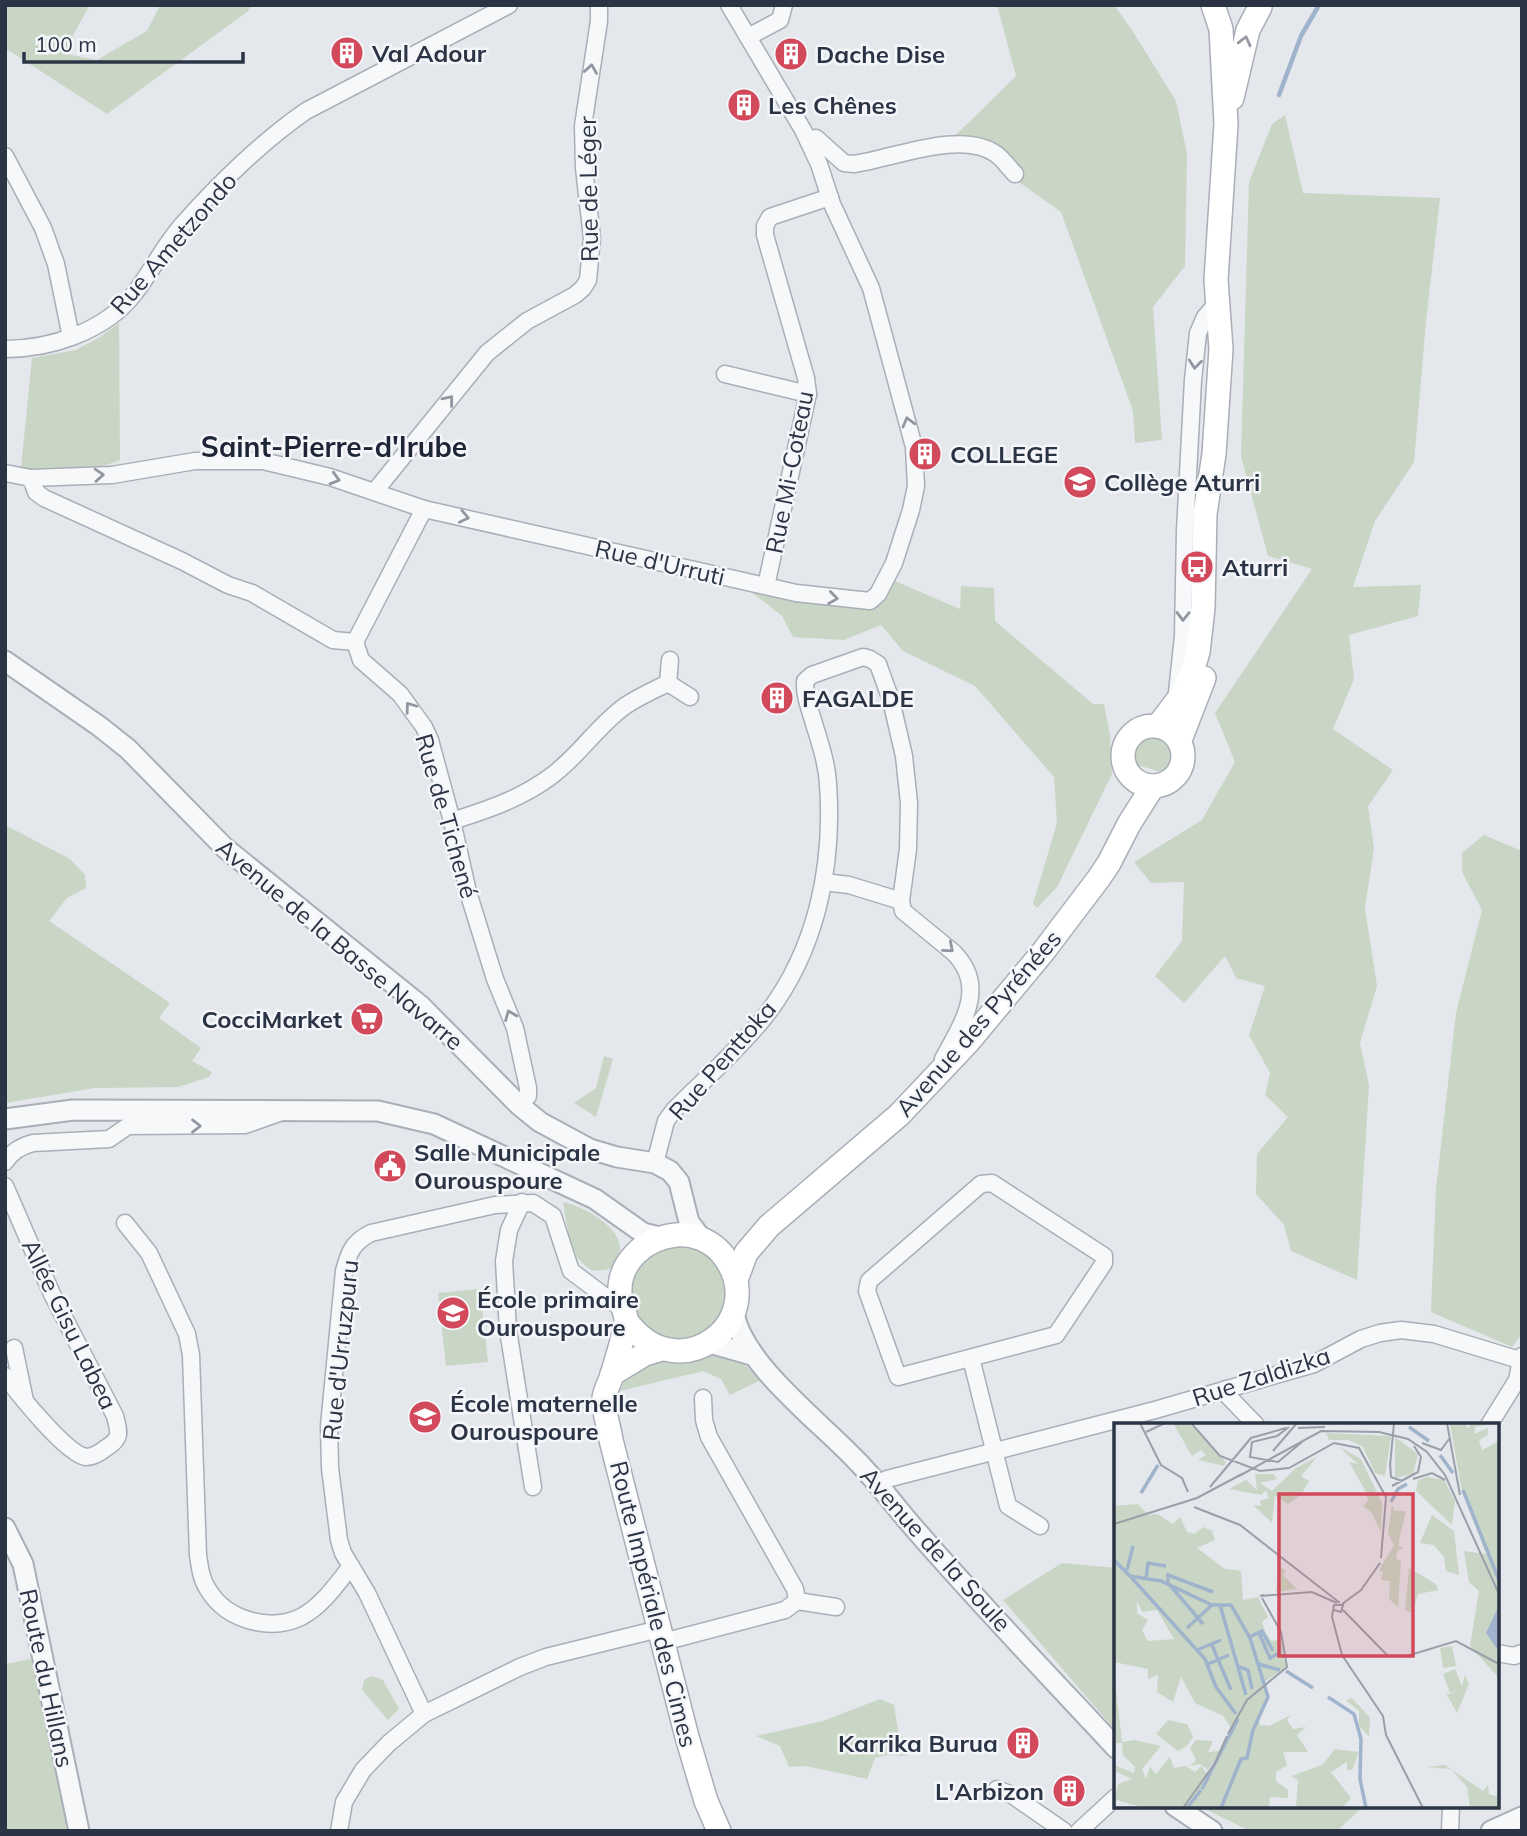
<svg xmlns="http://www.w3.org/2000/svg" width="1527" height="1836" font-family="Mulish,sans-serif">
	<rect width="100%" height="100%" fill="#e4e7ec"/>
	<g fill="#c9d6c5">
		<path d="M5 5H90L73 35 66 54 97 60 147 31 160 5H252L247 12 107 114 5 48Z"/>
		<path d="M997 5H1114L1132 30 1176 101 1187 154 1185 266 1153 307 1162 440 1135 443 1133 411 1061 212 955 136 1016 76Z"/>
		<path d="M1285 115 1303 193 1440 198 1426 322 1414 462 1375 521 1353 587 1421 585 1418 616 1349 635 1354 679 1333 729 1393 770 1368 806 1374 848 1365 908 1377 986 1360 1043 1369 1085 1357 1280 1291 1251 1284 1225 1256 1194 1257 1154 1288 1117 1265 1095 1270 1073 1249 1035 1265 986 1236 978 1225 956 1184 1003 1155 976 1182 941 1184 882 1151 883 1134 862 1202 820 1235 762 1215 713 1312 569 1268 556 1241 456 1249 182 1272 124Z"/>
		<path d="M119 323 120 460C90 473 53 472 21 468L32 358 76 350 100 337Z"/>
		<path d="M895 581 960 609 961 586 994 588 995 621 1093 704H1104L1110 735 1112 774 1057 887 1037 908 1033 904 1057 823 1054 777 975 686 903 651 881 625 844 640 793 637 782 616 745 587 856 604Z"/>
		<path d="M1153 736 1166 740 1172 752 1171 765 1161 773C1154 770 1145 766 1137 766 1133 756 1134 750 1141 741Z"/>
		<path d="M5 825 70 859 85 875 86 888 67 898 49 921 170 1003 159 1018 201 1048 192 1061 212 1072 209 1077 178 1087 95 1088 5 1103Z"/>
		<path d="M1484 835 1522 851V1334L1512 1347 1431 1312 1436 1189 1456 1013 1482 910 1462 872V853Z"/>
		<path d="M604 1056 613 1059 596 1117 574 1103 596 1088Z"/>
		<path d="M563 1202C590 1208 642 1238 610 1269L594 1271C568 1260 568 1226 563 1202Z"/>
		<path d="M678 1242 707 1252 725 1277V1307L714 1325 698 1337 667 1340 641 1325 634 1316 628 1286 641 1258Z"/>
		<path d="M480 1289 488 1362 446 1366 438 1293Z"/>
		<path d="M712 1355C733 1354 748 1365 761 1380L730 1395 721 1379 703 1371 620 1391 626 1378 654 1361 691 1362Z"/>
		<path d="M1062 1563 1116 1568V1731L1003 1600Z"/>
		<path d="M31 1659 68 1831H5V1664Z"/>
		<path d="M371 1676 383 1680 399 1709 388 1720 362 1690 364 1680Z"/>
		<path d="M880 1699 894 1705 898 1731 912 1748 907 1756 888 1755 875 1758 867 1779 806 1766 789 1767 780 1746 756 1736 823 1721Z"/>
		<path d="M1199 1806H1364L1337 1831H1250Z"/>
	</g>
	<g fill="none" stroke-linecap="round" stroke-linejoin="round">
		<path stroke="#9fb4cc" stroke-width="4.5" d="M1279 95 1301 36 1319 5"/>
		<defs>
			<g id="minor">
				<path d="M748 37 780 20 784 5"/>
				<path d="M808 140 816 138 844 163 854 164C892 159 961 129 996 154 1003 159 1009 168 1015 174"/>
				<path d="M5 156 43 228 56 264 71 337"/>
				<path d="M5 349C51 349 105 331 134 294 152 271 164 245 184 223 218 184 264 140 306 111L509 5"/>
				<path d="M725 374 808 394"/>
				<path d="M5 473 31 478 36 492 44 498 182 561 228 585 252 593 333 640 355 642 361 660 400 694 424 727 430 740 452 821 468 892 495 979 515 1028 528 1088V1096L519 1105"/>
				<path d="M31 478 112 475 195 461H263L330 477 424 509 796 593 870 601 878 594 894 563 911 510 916 486 914 447 871 288 832 204 819 164 803 130 729 5"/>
				<path d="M375 491 487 353 527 321 575 295 583 288 588 280 592 238 584 168 583 126 599 21V5"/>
				<path d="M766 586 808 394 806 378 765 235V226L770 217 830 197"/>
				<path d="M355 642 424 509"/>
				<path d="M670 660 668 683 690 697"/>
				<path d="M1177 692 1183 636 1185 531 1193 380 1198 333 1205 317 1218 302"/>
				<path d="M452 821C487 810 520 799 550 777 579 756 597 726 625 706 638 697 654 690 668 683"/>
				<path d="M901 901 903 911 953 952C989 987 961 1025 943 1059"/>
				<path d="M5 1162C12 1151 21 1146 33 1143L109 1139 128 1126 245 1125 279 1113"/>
				<path d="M655 1163 666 1121 674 1110C704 1080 736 1052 763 1019 816 953 834 867 828 784 827 765 821 746 815 727 811 712 804 697 805 681L812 675 863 657 870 659 878 664 891 700 904 756 909 803 908 849 901 901 849 885 824 882"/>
				<path d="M992 1183 1104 1256V1263L1056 1335 898 1377 867 1291 869 1281 981 1184Z"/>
				<path d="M5 1186 52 1294 115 1416C119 1433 122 1438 106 1448 101 1452 93 1457 86 1457 66 1454 18 1393 5 1376"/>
				<path d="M522 1202 509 1230 504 1261 508 1330 533 1487"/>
				<path d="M125 1223 149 1253 187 1334 191 1355 198 1555C200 1568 201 1580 209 1591 227 1620 270 1632 301 1617 322 1606 337 1584 351 1566"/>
				<path d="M14 1348 25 1401"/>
				<path d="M971 1358 1008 1506 1040 1526"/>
				<path d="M1226 1389 1229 1397 1256 1425"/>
				<path d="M1489 1425 1517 1380 1522 1356"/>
				<path d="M879 1485 887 1479 1155 1410 1314 1364 1361 1339 1380 1333 1401 1330 1434 1334 1516 1359 1522 1364"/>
				<path d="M797 1601 836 1607"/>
				<path d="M663 1642 785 1610 797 1601 795 1589 709 1437 704 1420 703 1398"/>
				<path d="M1497 1653 1514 1656 1522 1653"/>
				<path d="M424 1714 367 1593 343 1553 339 1540 330 1468 329 1426 344 1271C349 1252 353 1242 371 1233L495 1205 533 1203 553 1216 571 1271 622 1309"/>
				<path d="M997 1789 1012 1795 1064 1831"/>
				<path d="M339 1831 344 1802 363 1770 389 1743 424 1714 520 1667 546 1657 659 1629"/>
				<path d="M1079 1831 1116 1797"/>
				<path d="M1450 1831 1451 1806"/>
			</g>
			<g id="tertiary">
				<path d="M5 661 99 726 128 749 225 848 421 1006 519 1105 540 1122 590 1149 617 1157 655 1163 670 1171 679 1182 689 1222 701 1238"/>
				<path d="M5 1119 73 1110 378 1111 434 1124 595 1199 643 1233 659 1237"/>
				<path d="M734 1313C743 1364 819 1421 855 1459 876 1480 894 1505 914 1528 979 1603 1048 1675 1116 1748"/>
				<path d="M710 1343 752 1355"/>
				<path d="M5 1528 23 1564 79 1831"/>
				<path d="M1175 1806 1212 1831"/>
				<path d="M1491 1831 1522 1817"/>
			</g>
			<g id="secondary">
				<path d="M1232 98 1248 30 1260 7"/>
				<circle cx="1153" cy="756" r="30"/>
				<path d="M1158 726 1183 693 1192 672 1198 652 1203 608 1205 514 1214 454 1221 349 1216 280 1226 124 1221 29 1213 5"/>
				<path d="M1180 740 1204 678"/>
				<path d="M736 1280 746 1253 769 1226 899 1115 969 1041 1043 952 1099 878 1109 863 1129 824 1153 786"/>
				<path d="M626 1320C678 1394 773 1320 723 1255 712 1241 693 1233 676 1235 645 1238 618 1262 620 1294 620 1303 626 1312 626 1320 626 1330 616 1361 613 1372 611 1381 605 1389 604 1398 603 1411 609 1426 611 1440L687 1737 706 1801 719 1831"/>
				<path d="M612 1374 645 1354 661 1349"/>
			</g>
		</defs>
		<use href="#minor" stroke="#a9aeb7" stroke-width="19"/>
		<use href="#tertiary" stroke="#a9aeb7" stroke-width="23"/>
		<use href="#secondary" stroke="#a9aeb7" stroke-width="26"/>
		<use href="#minor" stroke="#f7f8fa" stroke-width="16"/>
		<use href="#tertiary" stroke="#f7f8fa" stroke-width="19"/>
		<use href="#secondary" stroke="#fff" stroke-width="23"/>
	</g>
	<defs><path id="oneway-chevron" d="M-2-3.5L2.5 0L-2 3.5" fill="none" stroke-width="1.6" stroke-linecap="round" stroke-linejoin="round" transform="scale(1.75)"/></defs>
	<use stroke="#959aa2" href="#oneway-chevron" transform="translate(1245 41) rotate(-76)"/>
	<g stroke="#9196a0">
		<use href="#oneway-chevron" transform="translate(591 69) rotate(-81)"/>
		<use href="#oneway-chevron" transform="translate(1195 364) rotate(96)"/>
		<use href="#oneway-chevron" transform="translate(449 400) rotate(-51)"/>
		<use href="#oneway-chevron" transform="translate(908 422) rotate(-105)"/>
		<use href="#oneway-chevron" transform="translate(99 475) rotate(-4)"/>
		<use href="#oneway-chevron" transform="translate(335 479) rotate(16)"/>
		<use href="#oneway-chevron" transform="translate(464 517) rotate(12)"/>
		<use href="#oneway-chevron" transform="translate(833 598) rotate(8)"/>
		<use href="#oneway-chevron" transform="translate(1183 616) rotate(91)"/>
		<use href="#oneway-chevron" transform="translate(410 707) rotate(-126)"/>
		<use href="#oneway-chevron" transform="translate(949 948) rotate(41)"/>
		<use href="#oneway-chevron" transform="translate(510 1015) rotate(-112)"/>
		<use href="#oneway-chevron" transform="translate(196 1126)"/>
	</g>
	<defs>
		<symbol id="building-disc" viewBox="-11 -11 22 22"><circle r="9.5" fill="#d1495b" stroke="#f4f6f9"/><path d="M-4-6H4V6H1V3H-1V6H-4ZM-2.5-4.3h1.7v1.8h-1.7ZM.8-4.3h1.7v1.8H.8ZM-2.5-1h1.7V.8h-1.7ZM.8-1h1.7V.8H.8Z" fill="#fff"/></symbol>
		<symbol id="school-disc" viewBox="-11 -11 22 22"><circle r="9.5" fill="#d1495b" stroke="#f4f6f9"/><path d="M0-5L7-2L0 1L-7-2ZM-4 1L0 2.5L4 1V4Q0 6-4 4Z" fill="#fff"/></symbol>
		<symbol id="bus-disc" viewBox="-11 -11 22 22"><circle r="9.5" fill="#d1495b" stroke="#f4f6f9"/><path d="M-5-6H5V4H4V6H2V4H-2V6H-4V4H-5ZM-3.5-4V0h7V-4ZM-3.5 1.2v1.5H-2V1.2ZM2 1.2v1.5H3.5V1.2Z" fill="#fff"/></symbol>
		<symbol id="supermarket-disc" viewBox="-11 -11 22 22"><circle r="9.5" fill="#d1495b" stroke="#f4f6f9"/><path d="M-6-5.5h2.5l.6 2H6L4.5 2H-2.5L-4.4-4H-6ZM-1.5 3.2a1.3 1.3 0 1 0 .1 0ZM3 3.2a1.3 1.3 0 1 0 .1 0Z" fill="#fff"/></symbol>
		<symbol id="civic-disc" viewBox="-11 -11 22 22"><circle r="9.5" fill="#d1495b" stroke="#f4f6f9"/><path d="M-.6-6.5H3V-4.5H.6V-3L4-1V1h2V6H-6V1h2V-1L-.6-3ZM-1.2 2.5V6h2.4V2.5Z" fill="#fff"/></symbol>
	</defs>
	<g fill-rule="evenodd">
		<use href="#building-disc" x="328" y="34" width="38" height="38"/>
		<use href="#building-disc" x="772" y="35" width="38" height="38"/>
		<use href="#building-disc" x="725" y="86" width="38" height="38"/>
		<use href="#building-disc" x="906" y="435" width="38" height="38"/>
		<use href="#school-disc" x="1061" y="463" width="38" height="38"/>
		<use href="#bus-disc" x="1178" y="548" width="38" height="38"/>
		<use href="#building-disc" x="758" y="679" width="38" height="38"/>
		<use href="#supermarket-disc" x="348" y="1000" width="38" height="38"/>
		<use href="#civic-disc" x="371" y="1147" width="38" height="38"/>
		<use href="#school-disc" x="434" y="1294" width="38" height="38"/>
		<use href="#school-disc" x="406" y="1398" width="38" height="38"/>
		<use href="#building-disc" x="1004" y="1724" width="38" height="38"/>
		<use href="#building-disc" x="1050" y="1772" width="38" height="38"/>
	</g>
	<g text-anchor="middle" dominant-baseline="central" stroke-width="5" stroke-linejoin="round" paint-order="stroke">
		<g font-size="24" font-weight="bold" fill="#2b3445" stroke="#f4f6f9" text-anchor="start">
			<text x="372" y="53">Val Adour</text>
			<text x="816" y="54">Dache Dise</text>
			<text x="768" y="105">Les Chênes</text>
			<text x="950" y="454">COLLEGE</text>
			<text x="1104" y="482">Collège Aturri</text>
			<text x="1222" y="567">Aturri</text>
			<text x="802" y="698">FAGALDE</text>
			<text x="342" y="1019" text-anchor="end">CocciMarket</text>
			<text x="414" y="1152">Salle Municipale<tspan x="414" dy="28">Ourouspoure</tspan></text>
			<text x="477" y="1299">École primaire<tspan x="477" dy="28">Ourouspoure</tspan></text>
			<text x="450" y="1403">École maternelle<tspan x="450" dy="28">Ourouspoure</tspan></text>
			<text x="998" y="1743" text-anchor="end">Karrika Burua</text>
			<text x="1044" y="1791" text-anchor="end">L'Arbizon</text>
		</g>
		<g font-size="24" fill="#2b3445" stroke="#f4f6f9">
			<text transform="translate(588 189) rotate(-91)">Rue de Léger</text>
			<text transform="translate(173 243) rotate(-49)">Rue Ametzondo</text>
			<text transform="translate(789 472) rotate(-79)">Rue Mi-Coteau</text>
			<text transform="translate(660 562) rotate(13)">Rue d'Urruti</text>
			<text transform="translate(447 816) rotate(74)">Rue de Tichené</text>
			<text transform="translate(340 944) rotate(40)">Avenue de la Basse Navarre</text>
			<text transform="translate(978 1023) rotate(-49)">Avenue des Pyrénées</text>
			<text transform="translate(722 1060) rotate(-49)">Rue Penttoka</text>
			<text transform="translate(70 1324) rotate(64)">Allée Gisu Labea</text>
			<text transform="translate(340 1350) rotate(-84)">Rue d'Urruzpuru</text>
			<text transform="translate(1261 1376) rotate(-18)">Rue Zaldizka</text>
			<text transform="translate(936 1549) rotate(48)">Avenue de la Soule</text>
			<text transform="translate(654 1604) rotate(76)">Route Impériale des Cimes</text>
			<text transform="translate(47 1678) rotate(78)">Route du Hillans</text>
		</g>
		<g font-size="28" font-weight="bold" fill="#1d2536" stroke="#f4f6f9">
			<text x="334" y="446">Saint-Pierre-d'Irube</text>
		</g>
	</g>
	<g transform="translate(1114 1423)">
		<rect width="385" height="385" fill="#e4e7ec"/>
		<path d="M59 0H75L112 39 110 43 84 37 92 32 87 27 78 33ZM336 0H351L354 6 357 0H380L361 4 360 11 374 5V12L365 17 368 27 385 18V182L372 210 385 229V255L356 223 365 168 355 159 350 128 372 131 348 69ZM212 10 277 13 271 53 261 50 249 24 235 17H215ZM281 14 304 31 299 51 281 55ZM224 23 247 36 268 80 267 110 258 90 249 83 254 78 252 69 235 39 244 41ZM203 34 187 53 195 58 187 72 174 81 161 73 158 100 139 82 147 83 146 78 155 75 152 67 147 72 115 66 132 57 143 67 141 51H160L163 56 146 60 158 68 182 45ZM313 54 330 57 341 78 338 102 302 68 304 57ZM24 81 34 92 43 91 59 101 66 94 73 109 80 111 90 104 98 108 101 117 83 125 111 146 127 148 129 177 144 174 154 194 148 199 151 208 157 218 167 217 172 245 150 259 154 278 145 297 146 302 155 303 177 292 173 297 179 306 192 304 183 312 194 329H169L173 342 162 349V358L174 367V375L156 374 155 385H30L0 376 4 361 18 356 0 348V342L20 350 21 344 9 332 8 320H0V248L8 319 20 317 47 323 28 346 32 356 36 344 42 351 56 334 60 345 72 343 81 349 87 343 96 355 116 315V303L109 293 81 280 67 254 59 279 43 269 44 252 34 256V246L0 239V83ZM23 178 28 189 43 187 60 216 34 218 28 207 34 197 23 190ZM278 81 280 88H292L284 122 290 125 284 127 282 135 287 139 284 184 275 176 276 158 267 157 269 149 265 147 280 122 274 111ZM318 92 340 108 345 152 332 148 330 134 320 122 306 120ZM165 143 172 148 169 152 183 166 162 169ZM295 145 322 161 324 167 304 171 298 190 291 187ZM338 223 342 243 329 245 326 225ZM341 246 348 263 351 252 355 261 343 290 332 270 336 271 349 265 336 270 329 251ZM238 275 256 295 255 313 245 303V288L232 277ZM54 297 73 301 79 314 73 323 64 328 42 311ZM82 317 99 318 94 329 106 328 94 347 86 341 76 343 82 337 76 325ZM221 326 245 329 238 347H233V339L217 349 237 375 228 385H182L184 357 177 353 208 342ZM331 342 369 368 374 362 375 371 385 374V385H356L353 364 337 346 312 344Z" fill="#c9d6c5" fill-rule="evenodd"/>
		<path d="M385 182V229L372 210Z" fill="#9fb4cc"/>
		<path fill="none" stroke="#9fb4cc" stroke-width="3.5" d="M295 4 315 18M326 32 339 50M349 67 385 157M27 70 44 42M277 79 284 66 293 61M0 137 16 153 47 158 98 182H117L136 215 154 274 139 307 133 335 127 336 107 385M13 147 19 123M16 153 91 236 102 264 122 291M32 156 34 140 52 143M54 161V152L99 169M55 161 89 201M106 182 132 272M73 205 98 182M145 210 156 235 165 230M135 214 148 208 159 228M98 222 117 267M83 227 107 217M94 241 115 232M144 241 166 247M123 243 134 247 138 266M172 248 199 265M214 274 240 291 247 316 246 356 252 385M88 366 124 296M73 385 87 367"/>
		<path fill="none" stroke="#9a9fa9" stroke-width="2" d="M26 0 47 42 68 55 74 69M77 0 106 33 146 48 175 45 220 20 245 25 272 74 267 135M333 0 346 72M175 4 163 13 138 19 136 34 164 39 188 19M184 5 211 4M32 9 51 0M308 20 327 27 335 16M159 28 183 0M276 40 277 54 288 58M276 43 280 0M125 53 207 8 265 9 294 16 313 29 331 52 385 171M299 56 318 50 331 57M278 63 304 49 307 34 300 23M96 64 137 15 172 5M80 84 126 102 226 180M0 101 83 75 128 51M150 172 146 173 198 169 223 180M228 181 247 167 266 140M220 187 227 189 229 182H220L218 194 228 232 269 293 272 312 309 385M229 187 274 233H293L342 218 385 241M114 311 133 277 173 244 167 209 148 175M69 385 101 340 113 313"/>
		<path fill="#d1495b" fill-opacity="0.15" stroke="#d1495b" stroke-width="3.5" d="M165 71H299V233H165Z"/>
		<rect width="385" height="385" fill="none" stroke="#2b3445" stroke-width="3.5"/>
	</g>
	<rect width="1527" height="1836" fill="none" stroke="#2b3445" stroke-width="14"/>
	<path d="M24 52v10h219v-10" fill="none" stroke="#2b3445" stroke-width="3.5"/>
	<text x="35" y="52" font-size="21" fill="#2b3445" stroke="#f4f6f9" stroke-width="5" paint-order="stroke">100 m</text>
</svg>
